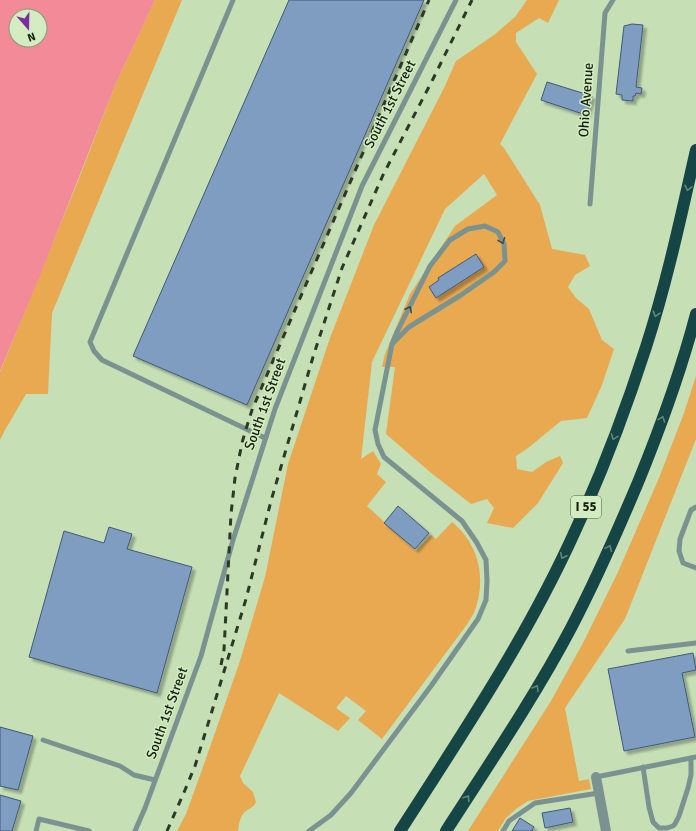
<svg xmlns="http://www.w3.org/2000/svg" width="696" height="831" font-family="Signika,sans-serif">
	<defs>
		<filter id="shadow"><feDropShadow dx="3.5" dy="3.5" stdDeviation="1" flood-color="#0004"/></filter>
	</defs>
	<rect width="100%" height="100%" fill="#c6dfb5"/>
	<g fill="#e8a951">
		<path d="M155 0H182L52 313 48 394H26L5 430 0 440V372L78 181 116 83Z"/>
		<path d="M527 0H559L548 23 539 18 516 33V42L537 74 500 144 504 148 540 205 552 249 585 255 590 266 575 275 568 287 576 298 589 309 602 340 614 349 602 385 587 418 561 421 528 448 516 456 517 469 532 472 546 462 560 456 563 463 538 503 513 528 487 523 494 508 487 499 471 504 430 472 386 434 395 367H382L385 354 410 294 455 226 497 195 484 174 445 209 372 362 361 459 373 451 381 464 377 474 386 482 367 506 416 551 431 535 436 539 452 522C459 528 466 535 470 543 482 563 483 588 475 610 474 614 470 619 468 623L382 739 358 720 366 711 346 696 336 708 350 718 338 731 279 693 240 776 243 783 253 792 256 802C253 808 251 807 246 811 240 815 239 824 238 831H177L186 814 203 767 240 661 265 577 288 464 330 338 374 225 444 88 456 61 494 35 515 17Z"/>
		<path d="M696 376V439L625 619 565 708 579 781 589 779 591 789 528 801 516 809 506 818 498 831H468L551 701 584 641 618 572 659 478 684 413Z"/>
	</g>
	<path fill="#f38a97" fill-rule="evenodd" d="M0 0H155L116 83 41 273 0 371ZM16 16H40V40H16Z"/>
	<g fill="#7f9dc1" stroke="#3d5a7a" filter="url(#shadow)">
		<path d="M289 0H424L247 405 133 356Z"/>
		<path d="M632 24 643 25 636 87 642 88 641 94 636 93 635 96H633V101L622 100V95L616 94 624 26Z"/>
		<path d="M547 82 592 96 586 115 541 100Z"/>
		<path d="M476 254 484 267 436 298 429 287 439 280 438 278Z"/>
		<path d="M398 506 429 533 415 549 384 523Z"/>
		<path d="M109 527 132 534 127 549 192 567 157 693 29 657 64 531 104 543Z"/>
		<path d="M693 653 696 670 682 673 695 737 624 751 608 669Z"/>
		<path d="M0 727 33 736 18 790 0 786Z"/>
		<path d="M0 795 21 801 12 831H0Z"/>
		<path d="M570 808 573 822 545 828 542 813Z"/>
		<path d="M520 818 534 827 532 830 533 831H512Z"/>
	</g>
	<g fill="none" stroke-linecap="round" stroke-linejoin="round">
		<g stroke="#7a9391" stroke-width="5">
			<path d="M233 0 90 342 94 351 102 360 265 438"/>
			<path d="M590 204 605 13 613 0"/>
			<path d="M696 507 691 510 680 539 679 551 683 563 696 568"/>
			<path d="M628 651 696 643"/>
			<path d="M43 740 120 766 134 775 155 780"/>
			<path d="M643 767 649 807 653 822 659 828H667L673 826 675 824 679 816 688 788 691 775V758"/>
			<path d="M596 777 696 757"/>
			<path d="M36 831 39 819 89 831"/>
			<path d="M135 831 145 808 201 656 233 540 275 409 362 186 456 0"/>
			<path d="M309 831 331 815 351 793 431 686 478 619 486 600 487 581 486 560 477 543 462 521 384 457 378 444 375 430 392 344 397 332 430 266 450 240 468 229 485 226 498 232 504 244 505 261 494 272 461 295 409 327 392 344"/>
			<path d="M503 831 509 821 535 803 599 793"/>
		</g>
		<path stroke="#7a9391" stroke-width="10" d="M596 777 606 831"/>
		<g stroke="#154544" stroke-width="12">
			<path d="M400 831C463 733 528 636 576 529 603 470 626 409 646 347 667 282 681 216 696 150"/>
			<path d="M446 831C489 764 534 698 571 628 596 580 618 530 639 480 661 426 681 371 696 314"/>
		</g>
		<g stroke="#2d3826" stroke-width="3" stroke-dasharray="7 7" stroke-linecap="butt">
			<path d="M221 665 224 650 231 514 235 478 242 443 246 429 252 410 275 356 429 0"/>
			<path d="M167 831 185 790 195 766 212 711 246 599 271 501 313 357 342 268 383 175 432 81 472 0"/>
		</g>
	</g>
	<defs><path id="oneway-chevron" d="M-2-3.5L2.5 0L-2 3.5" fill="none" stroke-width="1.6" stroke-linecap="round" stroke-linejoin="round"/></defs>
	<g stroke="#618876">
		<use href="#oneway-chevron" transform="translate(688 188) rotate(102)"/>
		<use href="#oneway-chevron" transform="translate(656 314) rotate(106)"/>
		<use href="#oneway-chevron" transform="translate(662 419) rotate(-70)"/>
		<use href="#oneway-chevron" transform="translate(614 437) rotate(111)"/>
		<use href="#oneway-chevron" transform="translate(609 548) rotate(-66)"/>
		<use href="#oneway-chevron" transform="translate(563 556) rotate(116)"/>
		<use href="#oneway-chevron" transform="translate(536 688) rotate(-59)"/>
		<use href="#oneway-chevron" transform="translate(467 798) rotate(-57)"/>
	</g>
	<g stroke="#3e4d44">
		<use href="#oneway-chevron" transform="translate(502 241) rotate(69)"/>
		<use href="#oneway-chevron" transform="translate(409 309) rotate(-63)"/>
	</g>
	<g text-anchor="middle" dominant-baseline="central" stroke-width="3" stroke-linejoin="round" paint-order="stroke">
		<rect fill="#d3ecc1" stroke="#4f5c45" stroke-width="1" x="571" y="496" width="30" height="22" rx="3"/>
		<g font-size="13" font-weight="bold" fill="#161f10">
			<text x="586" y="507">I 55</text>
		</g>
		<g font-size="14" fill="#161f10" stroke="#d3ecc1">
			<text transform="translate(586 100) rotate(-86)">Ohio Avenue</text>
			<text transform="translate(390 104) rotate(-63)">South 1st Street</text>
			<text transform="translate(265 404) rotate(-70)">South 1st Street</text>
			<text transform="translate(167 713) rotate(-70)">South 1st Street</text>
		</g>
	</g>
	<g transform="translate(28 28) rotate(160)"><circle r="19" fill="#d3ecc1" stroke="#879a7a"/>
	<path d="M0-3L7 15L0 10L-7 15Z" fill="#7b2e9f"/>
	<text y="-6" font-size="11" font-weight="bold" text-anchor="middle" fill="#161f10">N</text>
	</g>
</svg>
